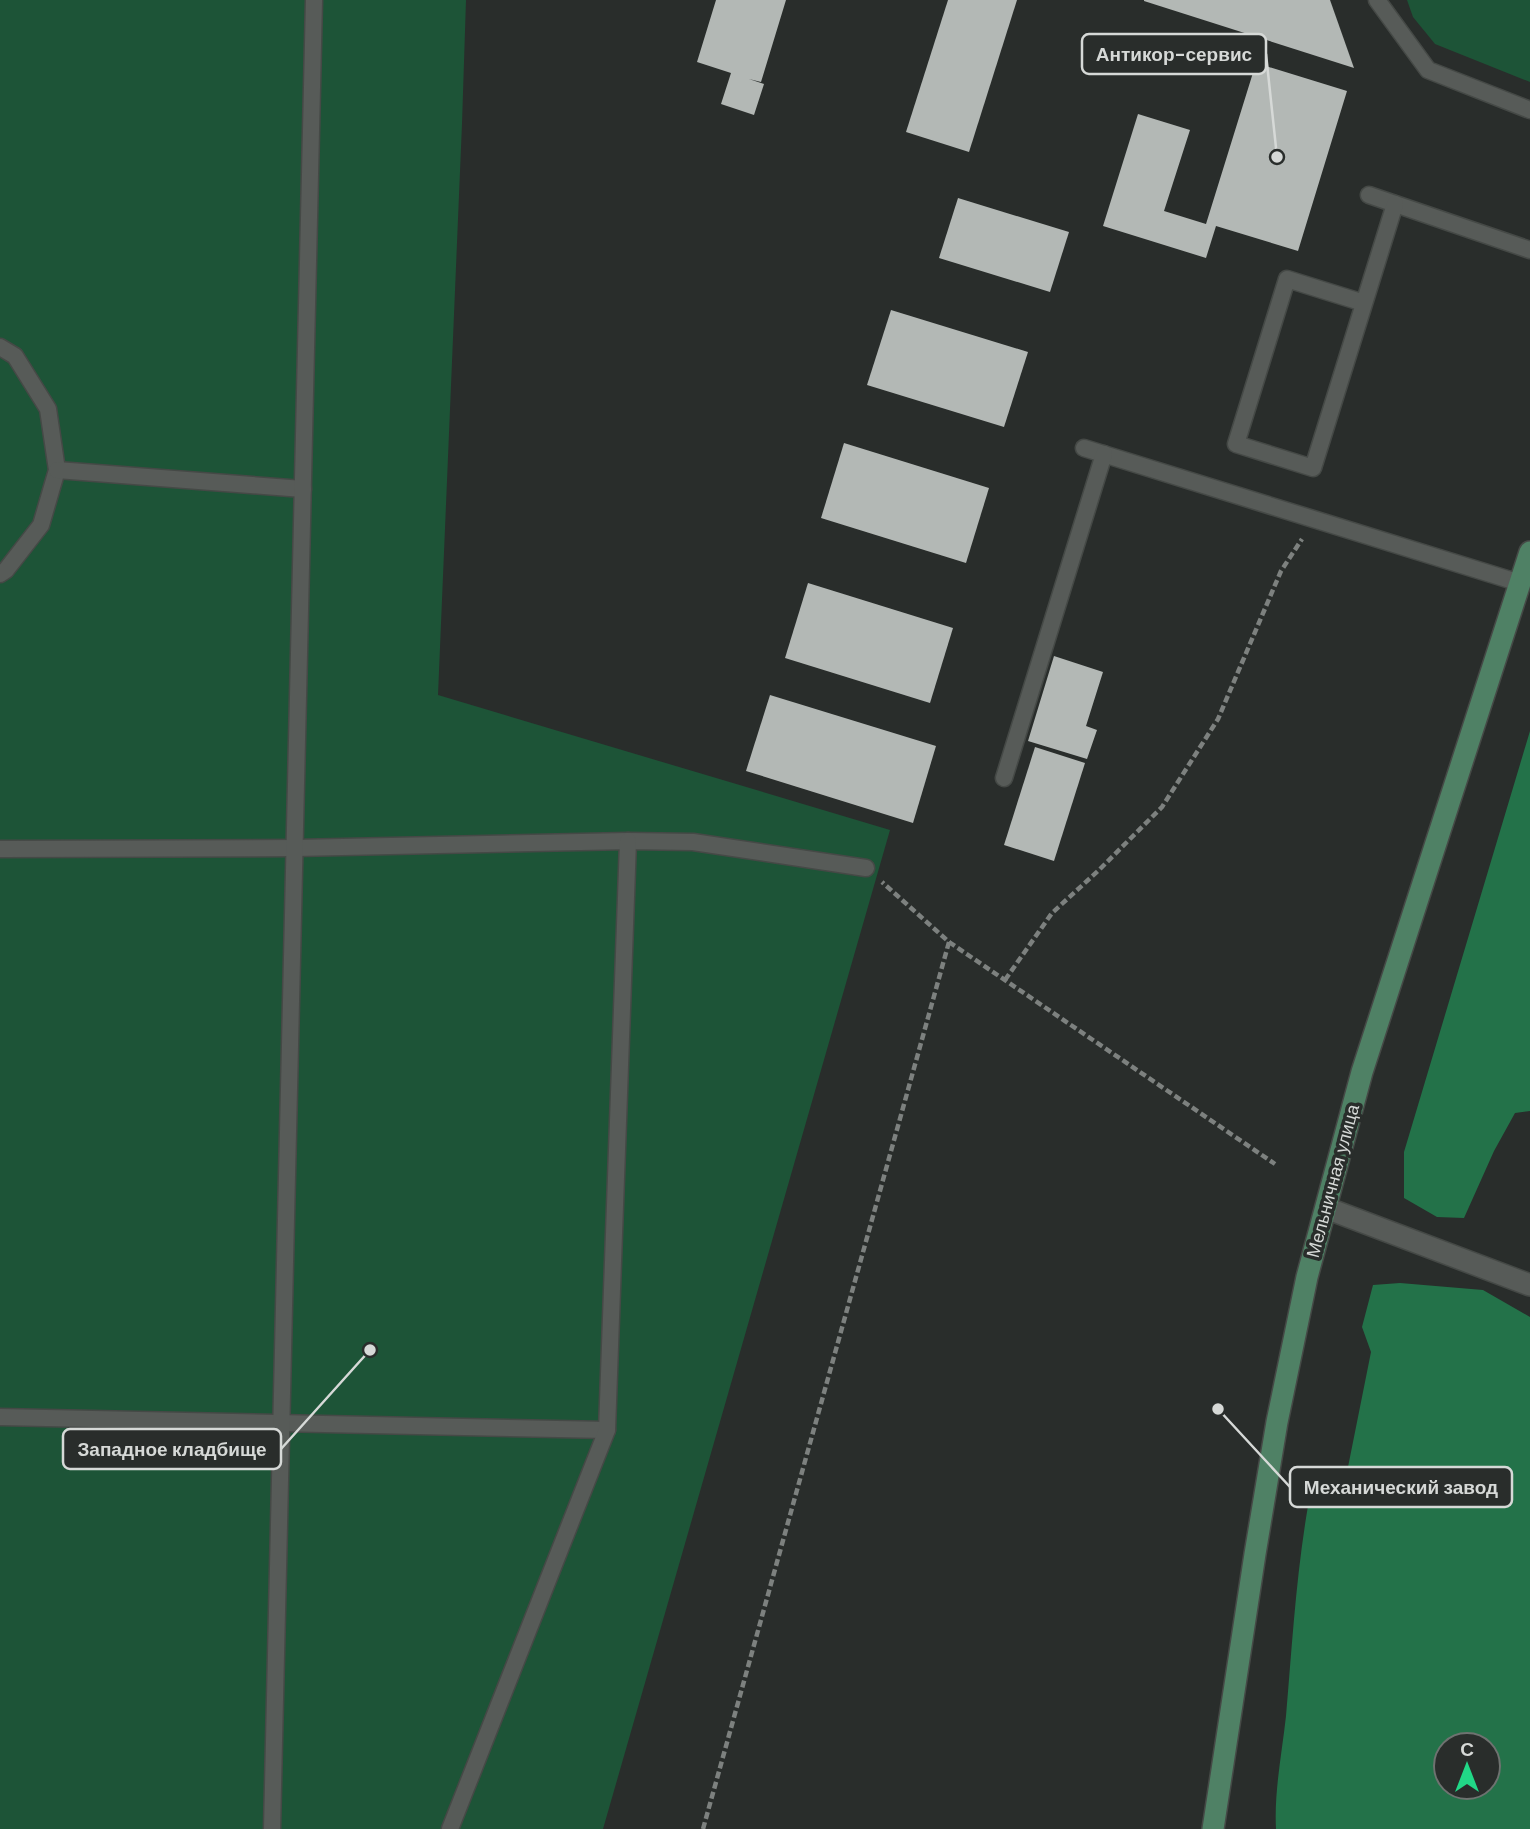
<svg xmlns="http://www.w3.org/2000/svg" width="1530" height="1829" font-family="'DM Sans',sans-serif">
	<rect width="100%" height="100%" fill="#292d2b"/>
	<g fill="#1d5437">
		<path d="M0 0H466L462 124 438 695 890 830 603 1829H0Z"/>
		<path d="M1407 0H1530V82L1435 44 1413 17Z"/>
	</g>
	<g fill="#237249" fill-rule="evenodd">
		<path d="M1530 731V1111L1515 1113 1494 1151 1464 1218 1437 1217 1404 1198V1152Z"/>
		<path d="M1400 1283 1483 1290 1530 1317V1829H1276C1274 1791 1282 1753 1286 1716 1292 1646 1296 1576 1308 1506L1345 1482 1371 1352 1362 1327 1373 1285ZM1488 1745V1787H1446V1745Z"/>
	</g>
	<g fill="#b3b8b5">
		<path d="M716 0H786L761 82 749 79 764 84 754 115 721 104 731 73 697 62Z"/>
		<path d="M948 0H1017L969 152 906 132Z"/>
		<path d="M1330 0 1354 68 1144 1V0Z"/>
		<path d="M1256 63 1347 91 1298 251 1216 226 1206 258 1103 226 1138 114 1190 130 1164 211 1206 224Z"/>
		<path d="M958 198 1069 232 1050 292 939 258Z"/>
		<path d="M891 310 1028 352 1004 427 867 385Z"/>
		<path d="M844 443 989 488 966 563 821 518Z"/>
		<path d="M808 583 953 628 930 703 785 658Z"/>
		<path d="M1054 656 1103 672 1086 726 1097 730 1087 759 1028 741Z"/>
		<path d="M770 695 936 746 913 823 746 771Z"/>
		<path d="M1035 747 1085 763 1054 861 1004 845Z"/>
	</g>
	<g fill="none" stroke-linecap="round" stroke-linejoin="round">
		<defs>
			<g id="lane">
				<path d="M1377 0 1428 70 1530 110"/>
				<path d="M1369 195 1530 250"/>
				<path d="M1364 303 1287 279 1236 444 1313 468 1395 204"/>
				<path d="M0 347 15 356 48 409 57 470 41 525 6 570 0 574"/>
				<path d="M1084 448 1520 583"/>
				<path d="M57 470 303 489"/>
				<path d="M1004 778 1104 454"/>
				<path d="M0 849 295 848 628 841 693 842 866 868"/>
				<path d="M0 1417 607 1430"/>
				<path d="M272 1829 314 0"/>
				<path d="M450 1829 607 1430 628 841"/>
			</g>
			<path id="street" d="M1326 1208 1530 1285"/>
			<path id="primary" d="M1213 1829 1255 1554 1277 1422 1307 1277 1362 1072 1530 552"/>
		</defs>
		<use href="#lane" stroke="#454946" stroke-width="19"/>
		<use href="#street" stroke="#454946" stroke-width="24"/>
		<use href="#primary" stroke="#454946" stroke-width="24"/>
		<g stroke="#7d817f" stroke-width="4.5" stroke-dasharray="7 3.5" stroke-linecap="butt">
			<path d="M949 942 1275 1164"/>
			<path d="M1005 980 1052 913 1099 870 1162 807 1218 719 1281 571 1302 539"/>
			<path d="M703 1829 949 942 882 882"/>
		</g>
		<use href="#lane" stroke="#575b58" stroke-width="16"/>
		<use href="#street" stroke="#575b58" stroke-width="21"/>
		<use href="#primary" stroke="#4f8165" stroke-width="21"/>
	</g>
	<g text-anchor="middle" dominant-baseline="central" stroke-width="7" stroke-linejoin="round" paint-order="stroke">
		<g font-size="18" fill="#d6d9d7" stroke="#292d2b">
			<text transform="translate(1333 1181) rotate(-75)">Мельничная улица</text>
		</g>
	</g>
	<path fill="none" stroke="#d6d9d7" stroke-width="2.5" d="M1277 157L1266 54M370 1350L281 1449M1218 1409L1290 1487"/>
	<g fill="#d6d9d7" stroke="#292d2b" stroke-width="2.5">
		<circle cx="1277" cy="157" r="7"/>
		<circle cx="370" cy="1350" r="7"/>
		<circle cx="1218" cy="1409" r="7"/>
	</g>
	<g fill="#292d2b" stroke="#d6d9d7" stroke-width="2.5">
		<rect x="1082" y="34" width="184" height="40" rx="7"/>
		<rect x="63" y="1429" width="218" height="40" rx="7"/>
		<rect x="1290" y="1467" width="222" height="40" rx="7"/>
	</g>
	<g font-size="19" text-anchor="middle" font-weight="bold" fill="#d6d9d7">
		<text x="1174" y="61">Антикор-сервис</text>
		<text x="172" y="1456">Западное кладбище</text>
		<text x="1401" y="1494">Механический завод</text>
	</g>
	<g transform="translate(1467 1766)"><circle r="33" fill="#292d2b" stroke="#6e7270" stroke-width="2"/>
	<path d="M0-5L12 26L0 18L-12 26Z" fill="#21d887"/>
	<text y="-10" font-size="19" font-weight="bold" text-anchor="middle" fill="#d6d9d7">С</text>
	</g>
</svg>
